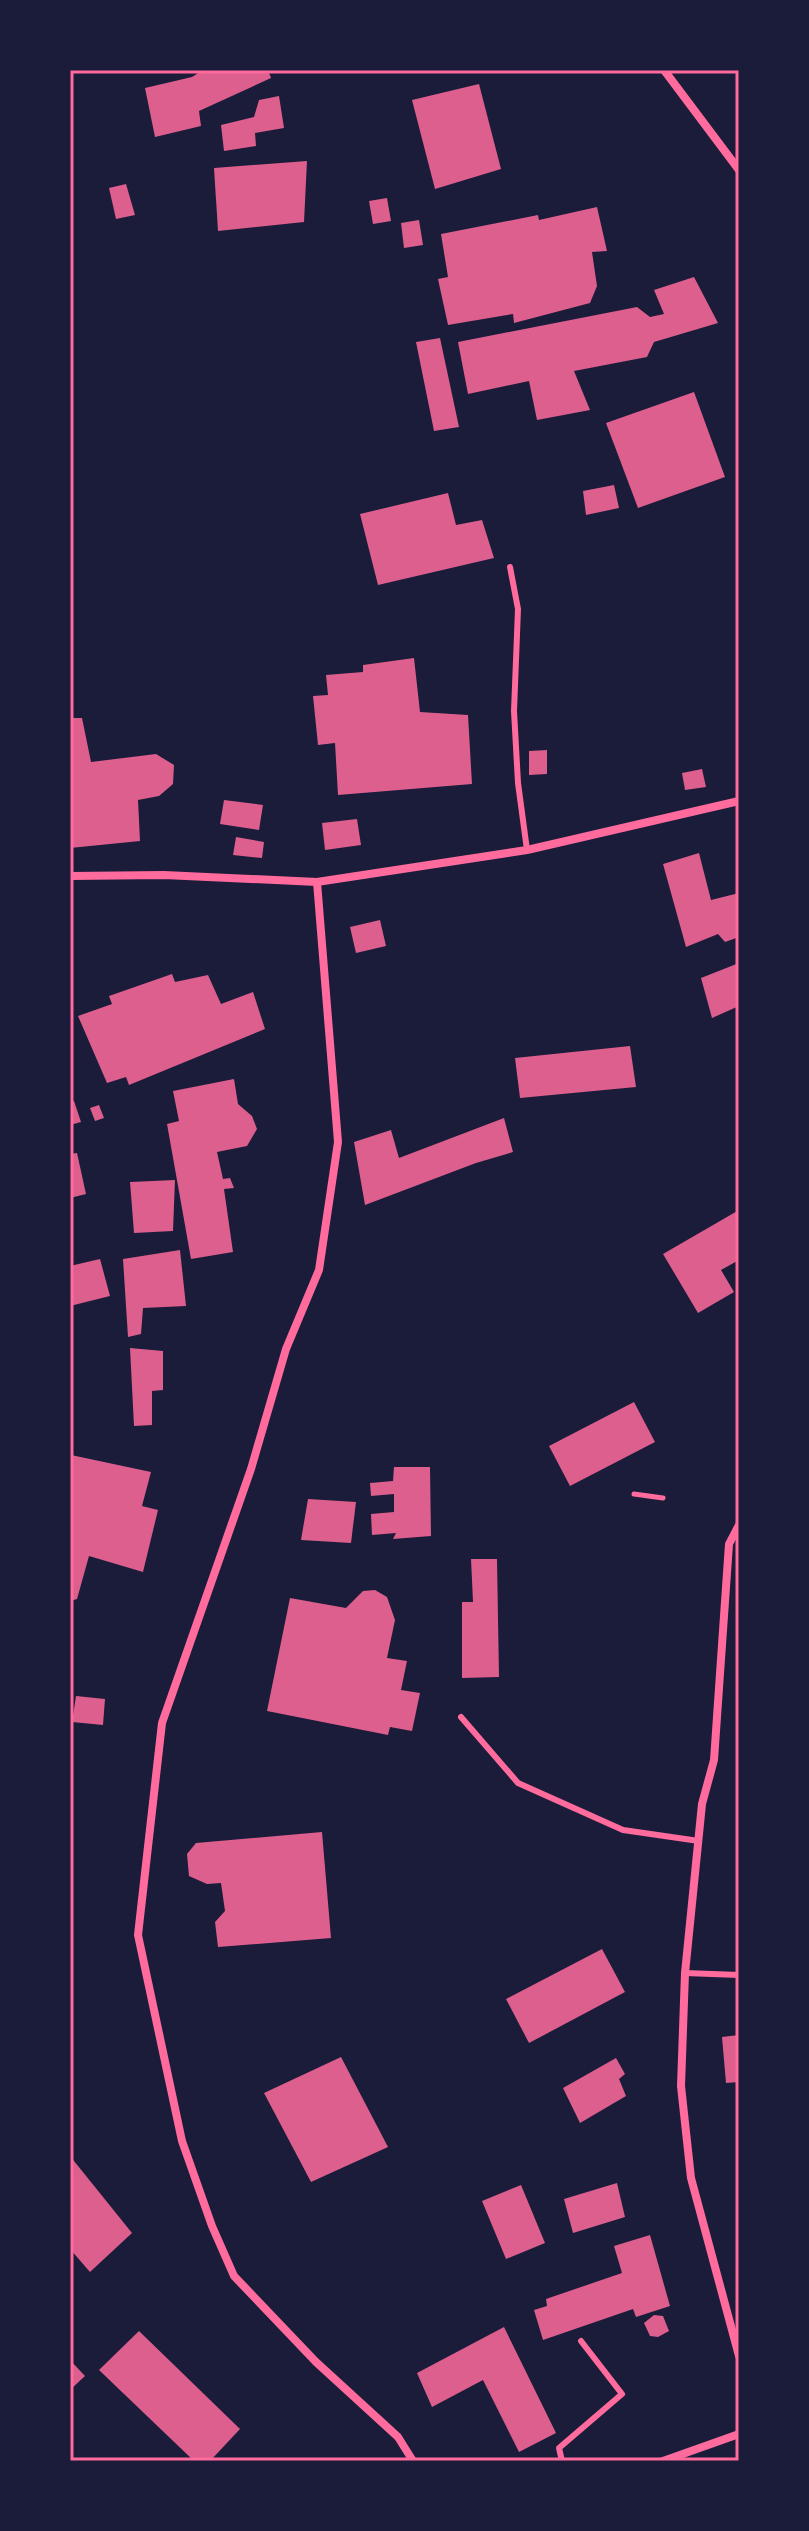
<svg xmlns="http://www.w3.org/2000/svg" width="809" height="2531" font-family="'PT Sans Narrow',sans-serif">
	<rect width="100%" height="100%" fill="#1b1b3a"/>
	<g fill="#dd5f8e">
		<path d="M203 70H268L271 78 199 111 201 126 155 137 145 88 192 77Z"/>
		<path d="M479 84 501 169 435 189 412 100Z"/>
		<path d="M279 96 284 128 255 133 256 146 224 151 221 125 254 117 259 100Z"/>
		<path d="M307 161 304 222 218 231 214 168Z"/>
		<path d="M126 184 135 215 116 219 109 188Z"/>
		<path d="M387 198 391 221 373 224 369 201Z"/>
		<path d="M597 207 607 251 592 252 597 286 590 303 514 323 513 314 448 325 438 279 448 277 441 234 538 215 539 220Z"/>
		<path d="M419 220 423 245 404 248 401 223Z"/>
		<path d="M694 277 718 323 654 342 647 357 574 371 590 410 537 420 529 381 468 394 458 342 637 307 650 317 664 314 654 290Z"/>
		<path d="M440 338 459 427 434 431 416 342Z"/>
		<path d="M694 392 725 477 638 508 606 423Z"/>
		<path d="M614 485 619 508 586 515 583 491Z"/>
		<path d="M448 493 456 525 482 520 494 558 378 585 360 514Z"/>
		<path d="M414 658 420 712 468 715 472 784 338 795 335 743 318 745 313 696 328 695 326 675 363 672V665Z"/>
		<path d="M70 718H82L91 762 156 754 174 765 173 784 159 796 138 800 140 841 70 848Z"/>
		<path d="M547 750V774L529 775V751Z"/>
		<path d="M702 769 706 787 685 790 682 773Z"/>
		<path d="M224 800 263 805 259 830 220 824Z"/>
		<path d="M357 819 361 845 325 850 322 823Z"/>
		<path d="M236 837 264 842 262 858 233 855Z"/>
		<path d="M699 853 711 900 739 893V937L725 942 718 934 686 947 663 864Z"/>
		<path d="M380 920 386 946 356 953 350 927Z"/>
		<path d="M739 963V1006L712 1018 701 978Z"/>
		<path d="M172 974 175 982 208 975 221 1004 253 992 265 1029 129 1085 126 1077 107 1083 78 1016 112 1004 109 996Z"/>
		<path d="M630 1046 636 1087 520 1098 515 1058Z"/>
		<path d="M234 1079 238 1104 252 1116 257 1129 247 1146 217 1152 223 1179 230 1178 234 1188 224 1189 233 1252 191 1259 167 1124 179 1121 173 1091Z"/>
		<path d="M74 1101 81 1122 70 1125V1102Z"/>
		<path d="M99 1105 104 1118 95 1121 90 1108Z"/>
		<path d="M504 1118 513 1152 476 1163 365 1205 354 1142 391 1130 399 1158Z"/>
		<path d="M77 1153 86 1194 70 1198V1154Z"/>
		<path d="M175 1180 173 1231 134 1233 130 1182Z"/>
		<path d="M739 1210V1260L721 1270 734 1292 698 1313 663 1254Z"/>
		<path d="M180 1250 186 1306 143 1308 141 1334 128 1337 123 1259Z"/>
		<path d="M100 1259 110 1296 70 1306V1266Z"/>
		<path d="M130 1348 163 1351V1390L152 1391V1425L134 1426Z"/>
		<path d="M634 1402 655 1442 570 1486 549 1446Z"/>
		<path d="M71 1455 151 1472 142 1506 158 1510 143 1572 89 1556 77 1599 70 1601Z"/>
		<path d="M394 1467H430L431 1536 393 1539 396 1533 372 1535 371 1514 394 1512V1494L371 1496 370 1483 393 1481Z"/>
		<path d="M308 1499 356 1502 351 1543 301 1540Z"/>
		<path d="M471 1559H497L499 1677 462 1678V1602H473Z"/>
		<path d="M375 1590 387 1597 395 1620 387 1658 407 1661 401 1690 420 1693 412 1731 390 1727 388 1735 267 1711 290 1598 346 1608 363 1591Z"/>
		<path d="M76 1696 105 1699 103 1725 72 1722Z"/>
		<path d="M322 1832 331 1938 218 1947 215 1922 225 1911 221 1883 207 1884 189 1876 187 1854 196 1843Z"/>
		<path d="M602 1949 625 1992 529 2043 506 1999Z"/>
		<path d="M739 2035V2082L726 2083 722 2037Z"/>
		<path d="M341 2057 388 2147 311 2182 264 2093Z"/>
		<path d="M616 2058 625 2074 619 2079 626 2096 580 2123 563 2088Z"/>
		<path d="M70 2156 132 2233 90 2272 70 2249Z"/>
		<path d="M617 2183 625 2217 573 2233 564 2199Z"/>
		<path d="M521 2185 545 2243 506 2259 482 2201Z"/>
		<path d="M650 2235 670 2306 636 2317 633 2309 543 2340 534 2310 547 2306 546 2299 622 2273 614 2246Z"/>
		<path d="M654 2315 663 2316 669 2331 658 2337 650 2336 644 2323Z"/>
		<path d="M504 2327 556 2433 519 2452 483 2380 432 2407 417 2373Z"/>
		<path d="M139 2331 240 2429 210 2461H194L99 2370Z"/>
		<path d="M70 2360 85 2376 70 2390Z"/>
	</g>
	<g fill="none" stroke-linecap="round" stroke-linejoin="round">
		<path stroke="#ff6b9d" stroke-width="5" d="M634 1494 663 1498"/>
		<g stroke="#ff6b9d" stroke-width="6">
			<path d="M510 567 518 609 514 711 518 783 527 850"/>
			<path d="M461 1717 518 1783 623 1830 699 1841"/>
			<path d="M685 1973 739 1975"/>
			<path d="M562 2461 559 2448 622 2394 581 2341"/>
		</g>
		<g stroke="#ff6b9d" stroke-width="8">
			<path d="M664 70 739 170"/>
			<path d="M70 876 164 875 317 882 527 850 739 801"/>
			<path d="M317 882 338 1142 319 1270 286 1349 251 1469 162 1723 138 1935 182 2141 212 2226 234 2276 316 2362 398 2437 413 2461"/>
			<path d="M739 1525 729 1544 714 1760 702 1804 685 1973 681 2086 691 2178 739 2356"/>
			<path d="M663 2461 739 2434"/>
		</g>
	</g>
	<rect width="809" height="2531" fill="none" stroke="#1b1b3a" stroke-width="144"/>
	<rect x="72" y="72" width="665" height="2387" fill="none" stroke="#ff6b9d" stroke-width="3"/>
</svg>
